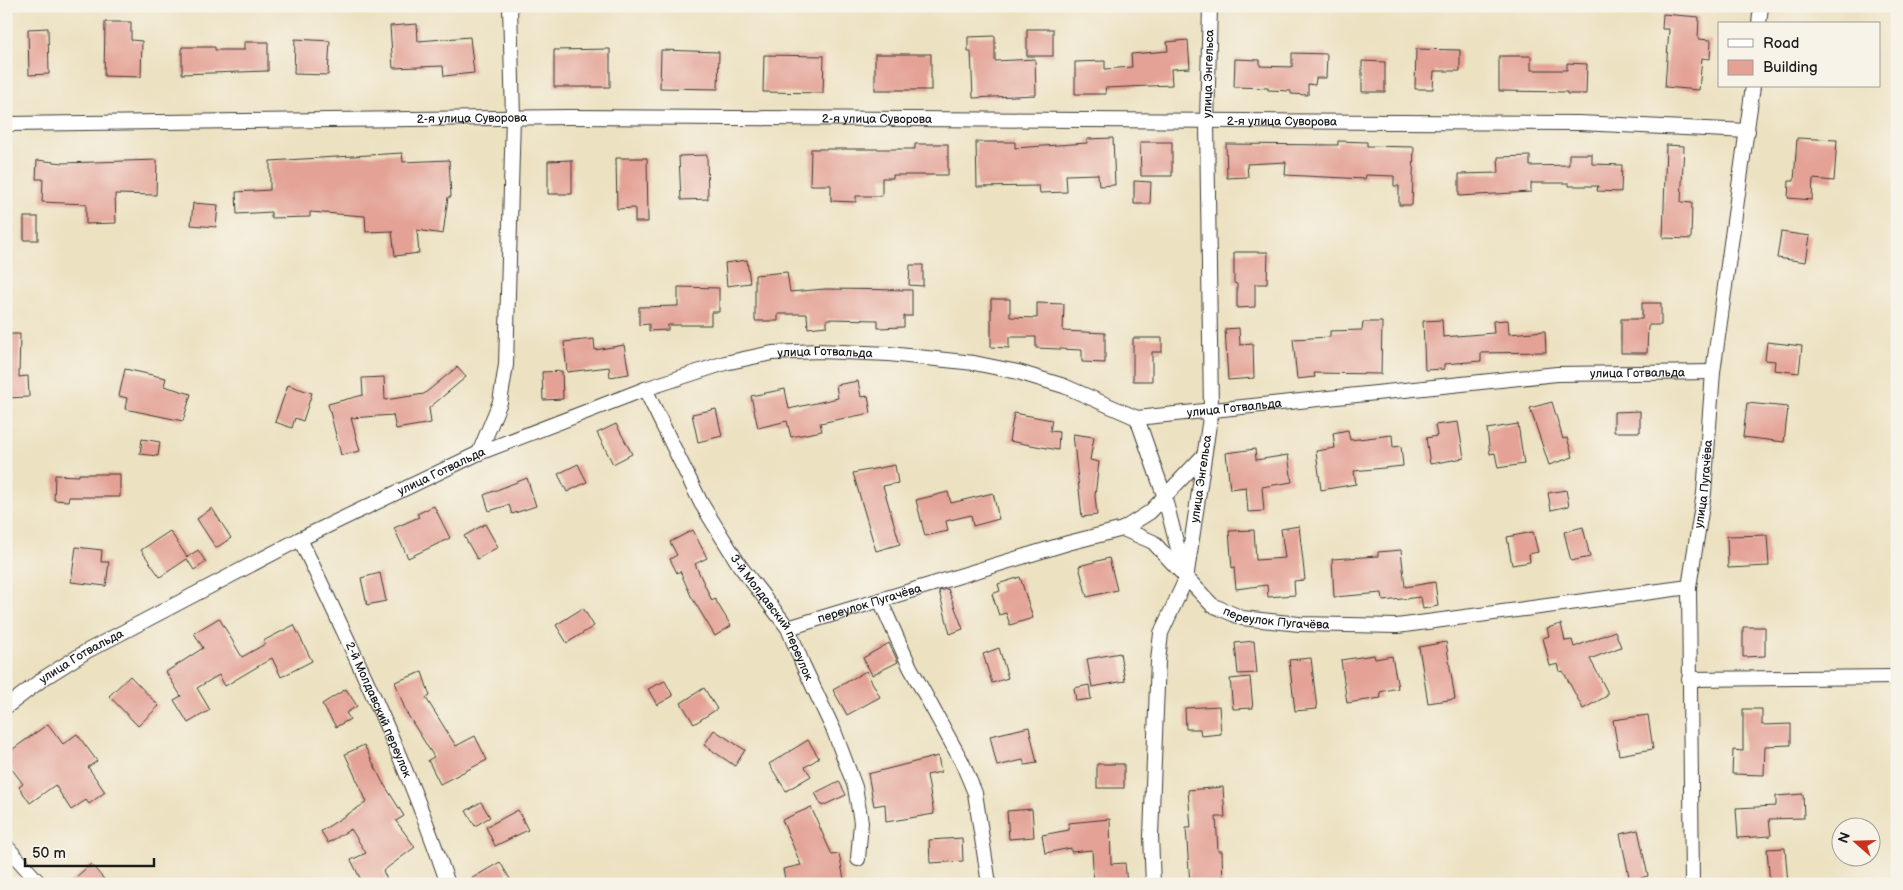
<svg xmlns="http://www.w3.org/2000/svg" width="1903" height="890" font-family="'Balsamiq Sans',sans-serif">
	<rect width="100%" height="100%" fill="#f7f3e8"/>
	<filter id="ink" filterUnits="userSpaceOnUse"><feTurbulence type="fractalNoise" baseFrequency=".02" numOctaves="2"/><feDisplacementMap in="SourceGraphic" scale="10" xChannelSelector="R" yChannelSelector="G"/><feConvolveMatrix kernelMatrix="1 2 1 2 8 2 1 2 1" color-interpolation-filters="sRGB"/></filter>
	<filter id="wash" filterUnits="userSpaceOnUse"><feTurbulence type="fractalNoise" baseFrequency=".0096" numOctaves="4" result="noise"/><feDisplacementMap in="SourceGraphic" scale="20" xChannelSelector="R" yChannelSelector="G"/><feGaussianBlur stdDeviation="1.12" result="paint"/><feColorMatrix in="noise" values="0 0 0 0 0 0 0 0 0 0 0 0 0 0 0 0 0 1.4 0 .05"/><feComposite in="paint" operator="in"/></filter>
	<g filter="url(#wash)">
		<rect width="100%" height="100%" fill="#ece1c1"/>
		<g id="blocks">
			<g fill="#e4a195">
				<path d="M1663 14 1699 17 1698 39 1711 40 1710 59 1702 58 1699 90 1665 87 1669 29H1662Z"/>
				<path d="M105 22H131V40L142 41 141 77 104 76Z"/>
				<path d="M417 24 418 41 470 37 474 73 444 76 443 66 393 68 390 26Z"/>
				<path d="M48 28 49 74 29 75 28 29Z"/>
				<rect x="1027" y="29" width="26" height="27"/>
				<path d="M995 36V61L1035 59 1036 95 973 98 971 52H968V37Z"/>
				<path d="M295 39 330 41 328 75 294 74Z"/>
				<path d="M1188 40 1190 68 1171 69 1172 85 1105 88 1106 94H1075V62L1105 61V69L1132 67 1131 54 1168 51 1167 42Z"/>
				<path d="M244 42H268V71L182 74V47H215V50H244Z"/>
				<path d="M610 49V87H554V50Z"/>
				<path d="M1416 49 1460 50V71H1434L1433 89H1415Z"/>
				<path d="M661 50 719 52 718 89 660 88Z"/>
				<path d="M1292 53 1327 54 1326 78H1316L1315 85 1308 84V95L1291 94V91L1268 90V88L1234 87 1235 59 1260 60V66L1292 67Z"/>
				<rect x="875" y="54" width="56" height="36"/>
				<path d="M764 55 824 56 823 93 763 92Z"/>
				<path d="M1499 56H1531V70H1567V63L1587 64 1586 94H1567V92L1499 91Z"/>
				<path d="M1362 61 1385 62V92H1362Z"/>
				<path d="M1113 138 1115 185 1099 186 1098 174 1066 175 1067 192 1040 193 1039 186 977 187 976 142H1015V148L1087 143V139Z"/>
				<path d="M1797 138 1837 140 1834 181 1813 179 1812 200 1788 198 1789 181H1794Z"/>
				<path d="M1338 141 1367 142V146L1414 147 1412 205H1399V186H1394V176L1366 175 1365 179 1285 175 1286 162 1247 164 1248 177 1227 178 1226 144 1338 145Z"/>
				<path d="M1140 142H1172V176H1141Z"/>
				<path d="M915 144H948V175H893V178H882V196H856V202L831 201V185H810L811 149H915Z"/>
				<path d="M1666 145 1684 146 1681 202 1692 203 1691 239 1663 238Z"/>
				<path d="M402 153 403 162 449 160 451 197H448L443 234 417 230 419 253 395 256 392 231 366 232 365 216 310 212V217L271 218V212L237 214 236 192 270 190V161Z"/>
				<path d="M1569 154H1592V164L1622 165 1621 192 1597 191 1598 186H1569V183H1531V192L1459 196V174L1499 173 1498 157 1530 156V166L1569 165Z"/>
				<path d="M707 155 708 199 681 200 679 156Z"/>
				<path d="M616 158H647L648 222H635V208L617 209Z"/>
				<path d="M37 160 63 163 157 160 156 195 115 194 116 223 86 224V204L42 202 43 179H36Z"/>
				<path d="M572 160V194H548V161Z"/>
				<path d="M1134 181 1151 182 1150 204H1134Z"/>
				<path d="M193 203 218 205 216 227 191 225Z"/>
				<rect x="24" y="217" width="14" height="23"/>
				<path d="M1781 232 1810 236 1806 262 1777 258Z"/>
				<path d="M1234 252H1268L1267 284H1255V307L1237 308V284L1234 283Z"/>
				<path d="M747 260 750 283 727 286 725 263Z"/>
				<path d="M910 265H923V286L909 285Z"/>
				<path d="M787 272 790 292 825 289 912 290V316H904V327L878 328V320L827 319V326L808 328 807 314H778V321H755V275Z"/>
				<path d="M678 287 719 288V312H711V325H668V330L649 331V324L639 325V307L678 306Z"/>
				<path d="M991 299H1010V317L1037 318V303L1064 304 1063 331 1105 333V363L1082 362V350L1036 348V337H1009V348L991 347Z"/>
				<path d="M1642 303H1661V325H1648L1647 353H1621V319H1642Z"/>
				<path d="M1442 320 1443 337 1494 333 1493 321 1508 320 1509 334 1545 331 1546 352 1481 353V361L1444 364V369L1425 370 1423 321Z"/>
				<path d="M1363 322H1382L1381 374 1314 373 1315 377 1297 379 1293 339 1330 337V331L1362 330Z"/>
				<path d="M1239 328 1240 345 1253 344 1254 378 1228 380 1225 329Z"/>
				<path d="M6 334H20L19 377 28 376 29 397 6 398Z"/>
				<path d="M1133 338H1162V352H1152V381H1133Z"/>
				<path d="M594 339 595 350 624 345 629 374 610 377 609 367 567 372 564 342Z"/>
				<path d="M1767 342 1802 346 1799 373 1774 370 1775 361 1765 360Z"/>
				<path d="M457 367 466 377 429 408 431 423 396 429 393 415 351 418 360 451 341 455 328 404 363 395 362 378 384 377 385 400 424 394Z"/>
				<path d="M125 369 166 378 164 386 191 394 183 421 125 409 127 398 119 396Z"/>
				<path d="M562 371 563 399 543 400 542 372Z"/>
				<path d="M858 381 861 397 868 396 871 413 820 423 822 431 791 437 787 421 758 428 751 396 785 389 789 409 838 398 836 385Z"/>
				<path d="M288 385 312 393 303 421 295 418 292 428 275 422Z"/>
				<path d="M1552 402 1563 439 1567 438 1573 457 1549 465 1530 408Z"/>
				<path d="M1747 403 1788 407 1784 442 1743 437Z"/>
				<path d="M716 409 722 436 698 442 692 414Z"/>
				<path d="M1640 411V432H1614V412Z"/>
				<path d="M1014 413 1052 420 1050 431 1059 432 1058 450 1009 441Z"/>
				<path d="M1458 422 1464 458 1430 464 1426 438 1437 436 1435 425Z"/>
				<path d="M616 424 632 454 613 464 597 433Z"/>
				<path d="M1518 424 1524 464 1498 468 1495 453 1490 454 1487 429Z"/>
				<path d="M1348 430 1350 440 1392 435 1393 447 1401 446 1403 466 1354 471 1356 484 1321 490 1316 451 1335 448 1333 433Z"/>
				<path d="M1073 434 1094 437 1090 460 1099 462 1095 496 1097 515 1082 517Z"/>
				<path d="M142 439 160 442 158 456 140 454Z"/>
				<path d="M1255 449 1256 460 1288 455 1292 482 1262 487 1264 511 1248 512 1246 487 1230 489 1226 453Z"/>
				<path d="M578 464 587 482 567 492 558 474Z"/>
				<path d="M895 465 898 483 883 486 900 544 876 551 853 473Z"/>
				<path d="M79 474H120V497H69L68 501 54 500 55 475 79 476Z"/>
				<path d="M527 478 536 506 512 514 509 505 489 511 484 495Z"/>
				<path d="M1566 490 1569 506 1551 510 1548 493Z"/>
				<path d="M948 492 951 503 993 493 999 519 973 526 971 515 946 521 948 531 925 536 916 500Z"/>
				<path d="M434 506 450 538 408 558 394 528 419 517 417 514Z"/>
				<path d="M212 508 231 538 216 548 197 519Z"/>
				<path d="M485 524 498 547 477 559 464 536Z"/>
				<path d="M1299 526 1305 580 1294 581 1295 595 1268 597 1267 585 1236 589 1234 567 1232 568 1229 531 1254 530 1256 560 1285 558 1281 529Z"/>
				<path d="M1583 527 1590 557 1571 561 1564 532Z"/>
				<path d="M693 530 707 558 695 564 712 601 715 599 731 626 715 636 691 596 680 571 677 573 670 559 677 555 670 542Z"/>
				<path d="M170 531 187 557 198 550 206 562 194 570 187 559 160 577 141 550Z"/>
				<path d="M1533 532 1538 552 1529 554 1530 562 1512 565 1507 537Z"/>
				<path d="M1767 535 1769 566 1728 568 1727 536Z"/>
				<path d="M76 547 102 550 101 562H109L106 586 71 582Z"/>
				<path d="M1401 550 1405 587 1435 582 1438 606 1423 609 1421 597 1383 601 1382 593 1334 597 1332 559 1378 556V552Z"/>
				<path d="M1109 558 1117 590 1087 597 1079 566Z"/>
				<path d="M380 573 386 601 367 605 361 578Z"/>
				<path d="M1020 577 1033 618 1010 625 1006 613 999 615 992 594 1000 591 998 584Z"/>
				<path d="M948 589 963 629 950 634 939 591Z"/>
				<path d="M583 608 594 626 567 643 556 625Z"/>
				<path d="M219 618 242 657 265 644 263 641 294 625 312 661 281 677 272 658 225 686 219 675 197 688 210 710 188 723 174 700 181 696 166 672 203 648 194 633Z"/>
				<path d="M1561 624 1565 641 1572 640 1574 647 1615 631 1621 647 1590 659 1607 691V696L1583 709 1563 671 1560 672 1558 664 1550 666 1543 638 1549 636 1547 628Z"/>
				<path d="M1743 627H1765V656L1743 657Z"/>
				<path d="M1254 641 1257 673 1238 674 1235 643Z"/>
				<path d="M1446 642 1455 699 1428 703 1419 647Z"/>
				<path d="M889 643 898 662 872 675 863 658Z"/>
				<path d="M999 648 1008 678 992 683 983 654Z"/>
				<path d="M1120 653 1125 681 1092 687 1087 659Z"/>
				<path d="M1374 655 1375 659 1392 656 1398 688 1380 692 1381 698 1347 703 1341 660Z"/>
				<path d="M1311 658 1317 709 1295 711 1289 660Z"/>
				<path d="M866 671 880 697 847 715 833 690Z"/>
				<path d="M422 672 430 696 426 698 456 746 475 736 487 760 440 784 428 760 434 757 406 712 395 682Z"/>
				<path d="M130 676 159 706 138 726 109 696Z"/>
				<path d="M1250 677 1253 708 1233 709 1230 679Z"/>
				<path d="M665 681 673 696 657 705 648 689Z"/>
				<path d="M1089 685 1091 699 1076 701 1074 688Z"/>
				<path d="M704 688 717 709 694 724 681 703Z"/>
				<path d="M346 689 357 706 346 713 350 719 336 727 322 704Z"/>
				<path d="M1219 706 1221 734 1201 736 1200 729H1186L1185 708Z"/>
				<path d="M1743 709H1762V725L1791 724V745L1765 746 1764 775 1732 774 1733 750 1743 751Z"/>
				<path d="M1648 715 1653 749 1619 755 1613 720Z"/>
				<path d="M48 724 63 744 77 734 97 761 88 767 105 792 89 804 86 800 71 810 55 785 30 803 19 787 23 784 6 761V754Z"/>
				<path d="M1029 727 1037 763 1025 765 1023 760 997 766 990 736Z"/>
				<path d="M714 730 745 750 735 766 704 745Z"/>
				<path d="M808 740 819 758 805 767 811 776 786 791 769 764Z"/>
				<path d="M364 745 382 781 404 816 396 821 415 847 383 871 387 879 377 884H363L351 860 366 853 351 829 328 843 321 831 367 802 345 754Z"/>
				<path d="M938 756 941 772 927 775 934 814 886 822 885 804 874 806 868 774Z"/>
				<rect x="1097" y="764" width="27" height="24"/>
				<path d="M839 781 846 795 822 806 815 793Z"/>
				<path d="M1223 787 1225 817H1216L1218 851H1222L1223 884H1190L1186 828H1191L1188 790Z"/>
				<path d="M1803 794 1804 818 1769 819 1771 836 1738 838 1736 808 1776 806V796Z"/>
				<path d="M481 802 490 817 475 826 466 811Z"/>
				<path d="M811 807 832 855 839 854 845 884H786L783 869 801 865 782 820Z"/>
				<path d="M1032 809 1034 837 1009 839 1007 811Z"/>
				<path d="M518 810 528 830 495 846 486 827Z"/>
				<path d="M1110 819 1111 864 1125 863 1127 884H1094L1092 850 1071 852V848L1045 853 1042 835 1069 830 1068 823Z"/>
				<path d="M1638 830 1648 876 1630 881 1620 834Z"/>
				<path d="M962 838 963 861 930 863 929 840Z"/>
				<path d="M1785 848 1788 884H1770L1767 849Z"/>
				<path d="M500 862 513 884H462Z"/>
				<path d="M91 864 108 884H68Z"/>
			</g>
		</g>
	</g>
	<g filter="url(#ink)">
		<use href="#blocks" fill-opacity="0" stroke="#3b3a35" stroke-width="1"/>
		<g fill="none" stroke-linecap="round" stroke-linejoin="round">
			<defs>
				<g id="street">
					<path d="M1759 24 1761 6"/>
					<path id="s1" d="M6 124 570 117 1579 123 1748 131"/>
					<path id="s2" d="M645 389 701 503 740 566 788 628 803 665 834 731 855 787 861 822 858 859"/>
					<path d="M1137 418 1164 495 1184 572"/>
					<path d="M479 453 500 402 506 365 513 117 510 6"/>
					<path d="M1123 529 1150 512 1203 456"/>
					<path id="s3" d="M300 539C354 652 408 765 448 884"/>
					<path d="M880 600 910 667 962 762 975 793 989 884"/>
					<path id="s4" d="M788 628 1068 543 1123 529 1153 542 1212 605 1242 618 1299 624 1397 626 1689 587"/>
					<path d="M1689 679 1897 677"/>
					<path id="s5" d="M6 707 44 678 87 651 300 539 479 453 645 389 725 363 772 353 819 351 889 354 974 363 1018 372 1064 386 1137 418 1557 374 1713 372"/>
					<path d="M6 846 40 884"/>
					<path id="s6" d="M1153 884 1151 835 1158 661 1161 633 1186 579 1211 411 1207 122 1210 6"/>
					<path id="s7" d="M1692 884 1689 587 1704 493 1713 372 1753 86"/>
				</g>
			</defs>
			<use href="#street" stroke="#3b3a35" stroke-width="16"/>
			<use href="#street" stroke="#fff" stroke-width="14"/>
		</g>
	</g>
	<g text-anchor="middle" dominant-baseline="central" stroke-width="4.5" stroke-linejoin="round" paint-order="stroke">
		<g font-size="12" fill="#1c1c1c" stroke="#f7f3e8">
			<text stroke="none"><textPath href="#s6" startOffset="818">улица Энгельса</textPath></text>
			<text stroke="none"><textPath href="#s1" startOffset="466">2-я улица Суворова</textPath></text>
			<text stroke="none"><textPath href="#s1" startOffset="871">2-я улица Суворова</textPath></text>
			<text stroke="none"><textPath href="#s1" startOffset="1276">2-я улица Суворова</textPath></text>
			<text stroke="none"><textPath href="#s5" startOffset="901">улица Готвальда</textPath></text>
			<text stroke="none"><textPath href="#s5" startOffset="1726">улица Готвальда</textPath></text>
			<text stroke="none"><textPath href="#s5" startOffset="1321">улица Готвальда</textPath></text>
			<text stroke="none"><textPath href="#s5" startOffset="496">улица Готвальда</textPath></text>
			<text stroke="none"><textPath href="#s6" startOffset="412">улица Энгельса</textPath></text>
			<text stroke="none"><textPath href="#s7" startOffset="401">улица Пугачёва</textPath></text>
			<text stroke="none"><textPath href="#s4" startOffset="85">переулок Пугачёва</textPath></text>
			<text stroke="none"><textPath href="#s4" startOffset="535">переулок Пугачёва</textPath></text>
			<text stroke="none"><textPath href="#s2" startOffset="262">3-й Молдавский переулок</textPath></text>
			<text stroke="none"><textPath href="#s5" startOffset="91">улица Готвальда</textPath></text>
			<text stroke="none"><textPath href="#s3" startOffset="188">2-й Молдавский переулок</textPath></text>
		</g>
	</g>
	<rect width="1903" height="890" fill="none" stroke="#f7f3e8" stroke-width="25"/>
	<rect x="1718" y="22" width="162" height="65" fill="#f7f3e8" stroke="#9f9d96"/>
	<rect x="1728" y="39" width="25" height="8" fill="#ffffff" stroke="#9f9d96"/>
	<text x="1763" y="48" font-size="15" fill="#1c1c1c">Road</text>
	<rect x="1728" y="60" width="25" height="15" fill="#e4a195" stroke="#9f9d96"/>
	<text x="1763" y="72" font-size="15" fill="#1c1c1c">Building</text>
	<g transform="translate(1856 842) rotate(290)"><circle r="24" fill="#f7f3e8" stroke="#9f9d96"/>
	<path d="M0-4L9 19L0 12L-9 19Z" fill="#c8321e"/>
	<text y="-8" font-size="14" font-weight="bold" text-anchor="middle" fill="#1c1c1c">N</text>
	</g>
	<path d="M25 858v8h129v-8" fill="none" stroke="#1c1c1c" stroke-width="2.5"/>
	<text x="32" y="858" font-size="15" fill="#1c1c1c" stroke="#f7f3e8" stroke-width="4" paint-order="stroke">50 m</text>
</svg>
